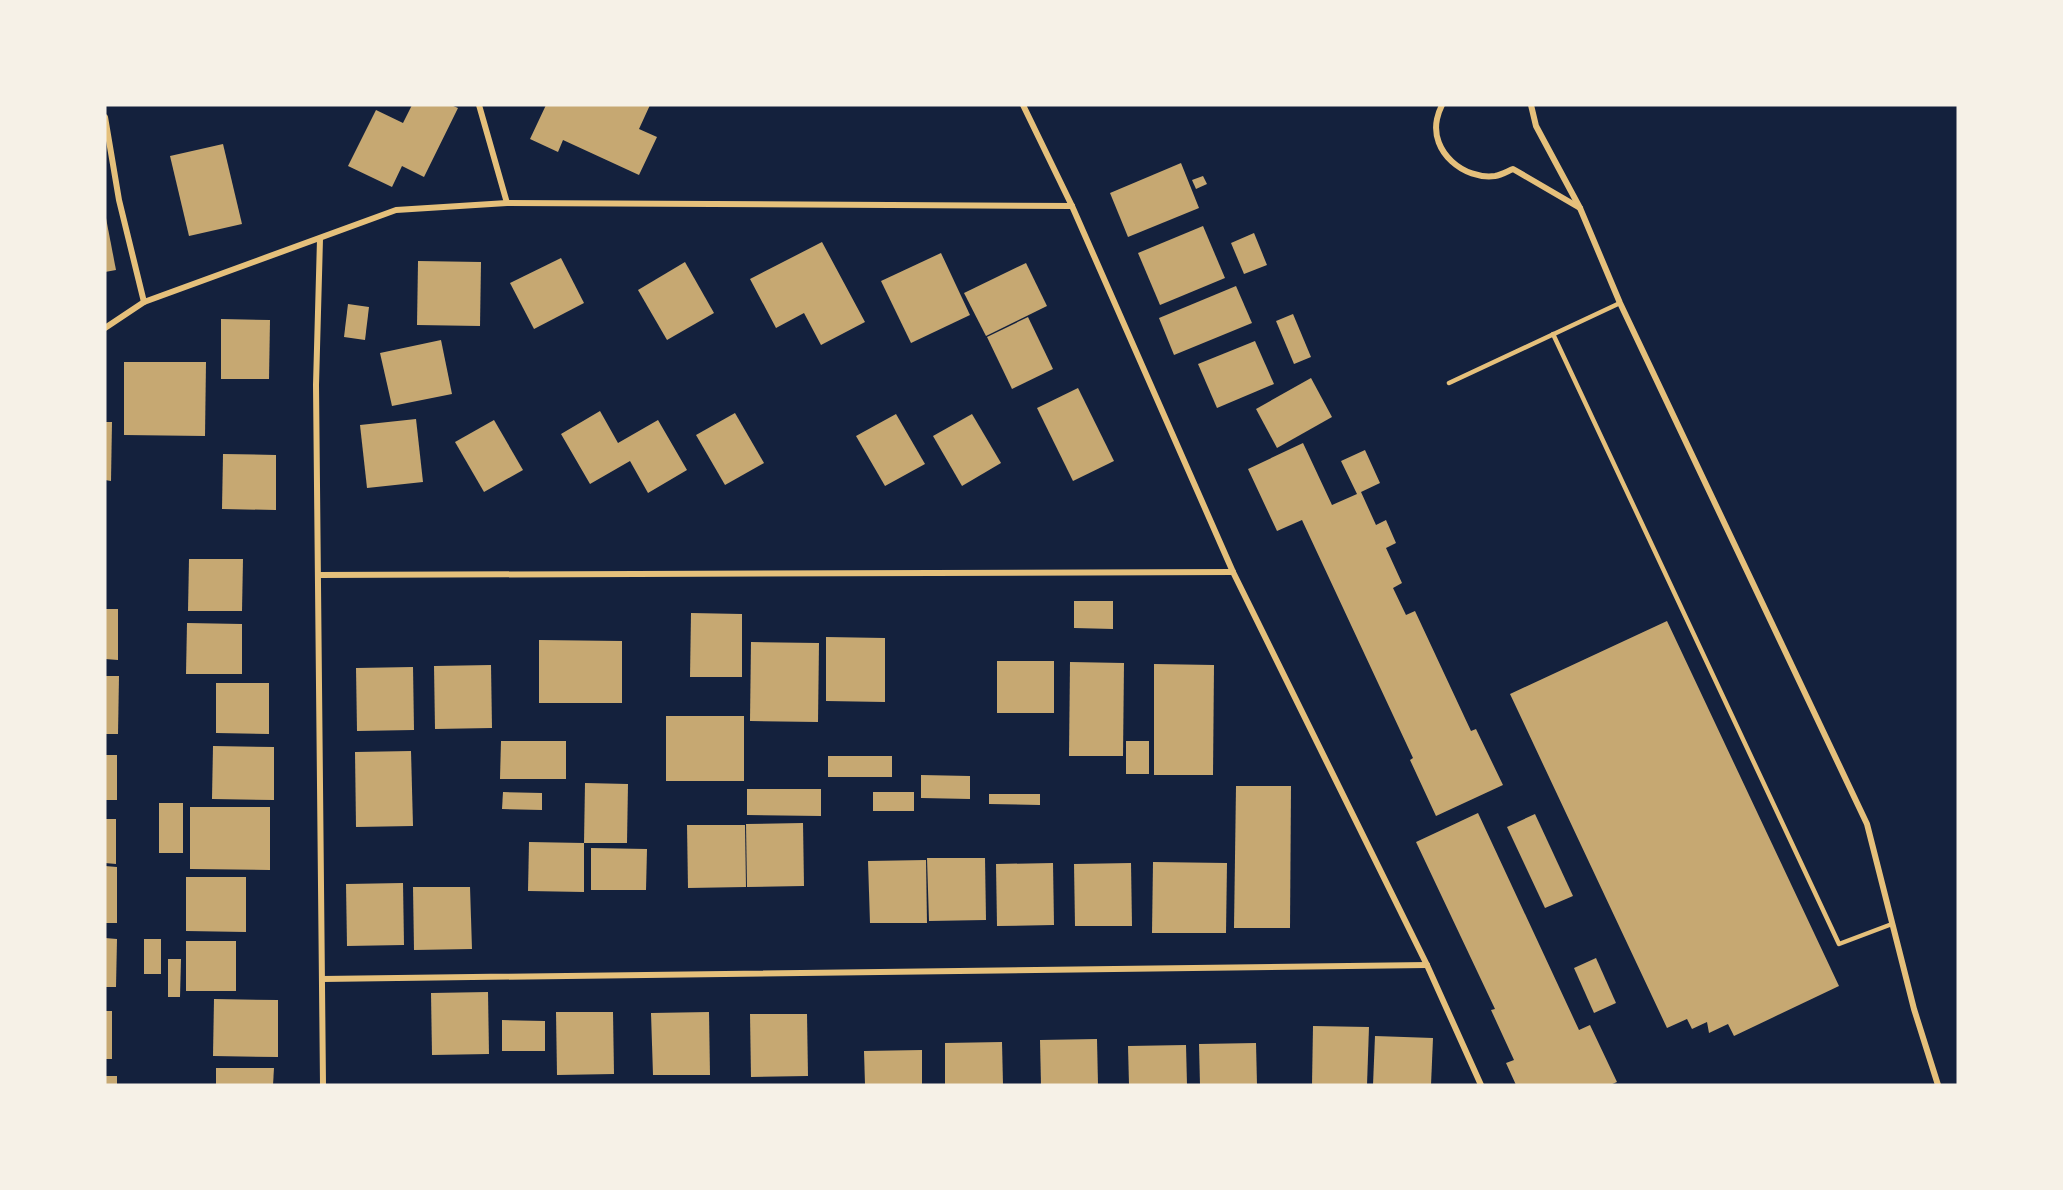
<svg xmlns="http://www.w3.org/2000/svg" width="2063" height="1190" font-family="'Open Sans',sans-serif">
	<rect width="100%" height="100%" fill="#14213d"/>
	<g fill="#c6a872">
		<path d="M412 105H451L458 108 424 177 402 166 392 187 348 166 376 110 403 123Z"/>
		<path d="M546 105H650L639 129 657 137 639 175 563 140 558 152 530 139Z"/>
		<path d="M223 144 242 224 189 236 170 156Z"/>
		<path d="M1181 163 1199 208 1128 237 1110 193Z"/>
		<path d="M1203 176 1207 184 1196 189 1192 180Z"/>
		<path d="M105 213 116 270 105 272Z"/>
		<path d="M1203 226 1225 278 1160 305 1138 253Z"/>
		<path d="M1254 233 1267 265 1244 274 1231 243Z"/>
		<path d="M822 242 865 322 821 345 804 313 776 328 750 279Z"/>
		<path d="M941 253 970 315 911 343 881 281Z"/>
		<path d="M561 258 584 303 534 329 510 283Z"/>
		<path d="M418 261 481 262 480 326 417 325Z"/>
		<path d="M685 262 714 313 667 340 638 290Z"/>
		<path d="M1026 263 1047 306 986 336 964 293Z"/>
		<path d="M1236 286 1252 323 1174 355 1159 318Z"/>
		<path d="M348 304 369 307 365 340 344 337Z"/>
		<path d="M1293 314 1311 357 1294 364 1276 321Z"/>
		<path d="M1028 317 1053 369 1012 389 987 337Z"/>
		<path d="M221 319 270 320 269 379H221Z"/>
		<path d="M441 340 452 394 392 406 380 353Z"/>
		<path d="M1255 341 1274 384 1217 408 1198 364Z"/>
		<path d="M124 362H206L205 436 124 435Z"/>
		<path d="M1311 378 1332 417 1277 448 1256 409Z"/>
		<path d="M1078 388 1114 461 1073 481 1037 408Z"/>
		<path d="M600 411 618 443 658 420 687 470 648 493 630 461 590 484 561 434Z"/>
		<path d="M735 413 764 463 725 485 696 435Z"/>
		<path d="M896 414 925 464 885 486 856 436Z"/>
		<path d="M972 414 1001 463 962 486 933 436Z"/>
		<path d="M416 419 423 482 367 488 360 425Z"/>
		<path d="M494 420 523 470 484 492 455 442Z"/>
		<path d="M105 422H112L111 481 105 480Z"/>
		<path d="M1303 443 1332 505 1357 494 1341 461 1365 450 1380 483 1361 492 1376 525 1386 520 1396 543 1386 548 1402 583 1393 588 1406 615 1415 611 1471 731 1476 729 1503 785 1436 816 1410 760 1413 758 1302 520 1277 531 1248 469Z"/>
		<path d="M223 454 276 455V510L222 509Z"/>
		<path d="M189 559H243L242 611H188Z"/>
		<path d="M1074 601H1113V629L1074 628Z"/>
		<path d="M105 609H118V660L105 659Z"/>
		<path d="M691 613 742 614V677H690Z"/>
		<path d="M1667 621 1839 986 1734 1036 1728 1024 1709 1033 1707 1022 1692 1029 1687 1019 1667 1028 1510 694Z"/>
		<path d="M187 623 242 624V674H186Z"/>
		<path d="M826 637 885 638V702L826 701Z"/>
		<path d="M539 640 622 641V703H539Z"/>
		<path d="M751 642 819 643 818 722 750 721Z"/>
		<rect x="997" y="661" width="57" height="52"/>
		<path d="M1070 662 1124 663 1123 756H1069Z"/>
		<path d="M1154 664 1214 665 1213 775H1154Z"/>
		<path d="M491 665 492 728 435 729 434 666Z"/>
		<path d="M413 667 414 730 357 731 356 668Z"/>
		<path d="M105 676H119L118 734H105Z"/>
		<path d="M216 683H269V734L216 733Z"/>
		<rect x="666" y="716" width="78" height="65"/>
		<path d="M501 741H566V779H500Z"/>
		<rect x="1126" y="741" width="23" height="33"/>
		<path d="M213 746 274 747V800L212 799Z"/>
		<path d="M411 751 413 826 356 827 355 752Z"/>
		<rect x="105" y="755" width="12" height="45"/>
		<rect x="828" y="756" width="64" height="21"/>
		<path d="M921 775 970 776V799L921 798Z"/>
		<path d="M585 783 628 784 627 843H584Z"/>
		<path d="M1236 786H1291L1290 928H1234Z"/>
		<path d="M747 789H821V816L747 815Z"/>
		<path d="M503 792 542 793V810L502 809Z"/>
		<rect x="873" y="792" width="41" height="19"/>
		<path d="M989 794H1040V805L989 804Z"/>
		<rect x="159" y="803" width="24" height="50"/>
		<path d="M190 807H270V870L190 869Z"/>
		<path d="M1478 813 1579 1030 1590 1025 1617 1082 1610 1085H1516L1506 1063 1514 1060 1491 1010 1495 1009 1416 842Z"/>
		<path d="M1535 814 1573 896 1545 908 1507 827Z"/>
		<path d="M105 819H116V864L105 863Z"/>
		<path d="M803 823 804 886 747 887 746 824Z"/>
		<path d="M687 825H745L746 887 688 888Z"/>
		<path d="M529 842 584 843V892L528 891Z"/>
		<path d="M591 848 647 849 646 890H591Z"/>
		<path d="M927 858H985L986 920 929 921Z"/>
		<path d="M926 860 927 923H870L868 861Z"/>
		<path d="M1153 862 1227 863 1226 933H1152Z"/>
		<path d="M1053 863 1054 925 997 926 996 864Z"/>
		<path d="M1131 863 1132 926H1075L1074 864Z"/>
		<path d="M105 866 117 867V923H105Z"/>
		<path d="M186 877H246V932L186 931Z"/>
		<path d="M403 883 404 945 347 946 346 884Z"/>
		<path d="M413 887H470L472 949 414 950Z"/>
		<path d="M105 938 117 939 116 987H105Z"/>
		<rect x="144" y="939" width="17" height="35"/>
		<rect x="186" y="941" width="50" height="50"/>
		<path d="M1596 958 1616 1003 1594 1013 1574 968Z"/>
		<path d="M168 959H181L180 997H168Z"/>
		<path d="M488 992 489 1054 432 1055 431 993Z"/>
		<path d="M214 999 278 1000V1057L213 1056Z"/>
		<rect x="105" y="1011" width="7" height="48"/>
		<path d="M556 1012H613L614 1074 557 1075Z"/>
		<path d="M709 1012 710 1075H653L651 1013Z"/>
		<path d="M750 1014H807L808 1076 751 1077Z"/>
		<path d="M502 1020 545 1021V1051H502Z"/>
		<path d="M1313 1026 1369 1027 1367 1085H1312Z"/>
		<path d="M1375 1036 1433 1038 1431 1085H1373Z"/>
		<path d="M1097 1039 1098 1085H1041L1040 1040Z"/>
		<path d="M1002 1042 1003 1085H945V1043Z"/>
		<path d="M1256 1043 1257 1085H1200L1199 1044Z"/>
		<path d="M1186 1045 1187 1085H1129L1128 1046Z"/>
		<path d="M922 1050V1085H865L864 1051Z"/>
		<path d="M216 1068H274L273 1085H216Z"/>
		<rect x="105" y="1076" width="12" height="9"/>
	</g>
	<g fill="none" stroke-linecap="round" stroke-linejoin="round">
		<g stroke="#e5c07b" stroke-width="4.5">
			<path d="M1553 334 1839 944 1892 924"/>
			<path d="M1449 383 1620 303"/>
		</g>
		<g stroke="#e5c07b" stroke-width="6">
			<path d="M479 105 507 203"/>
			<path d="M1023 105 1072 206 1233 572 1427 965 1481 1085"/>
			<path d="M1442 105C1440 109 1438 114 1437 119 1430 152 1464 180 1495 176 1501 175 1508 171 1513 169L1580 208"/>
			<path d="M1531 105 1536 126 1580 208 1620 303 1867 824 1914 1009 1938 1085"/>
			<path d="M105 117 119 200 144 302"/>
			<path d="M320 239 316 385 323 1085"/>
			<path d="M105 328 144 302 396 210 507 203 1072 206"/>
			<path d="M318 575 1233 572"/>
			<path d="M322 979 1427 965"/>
		</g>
	</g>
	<rect width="2063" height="1190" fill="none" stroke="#f6f1e7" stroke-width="213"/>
</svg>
